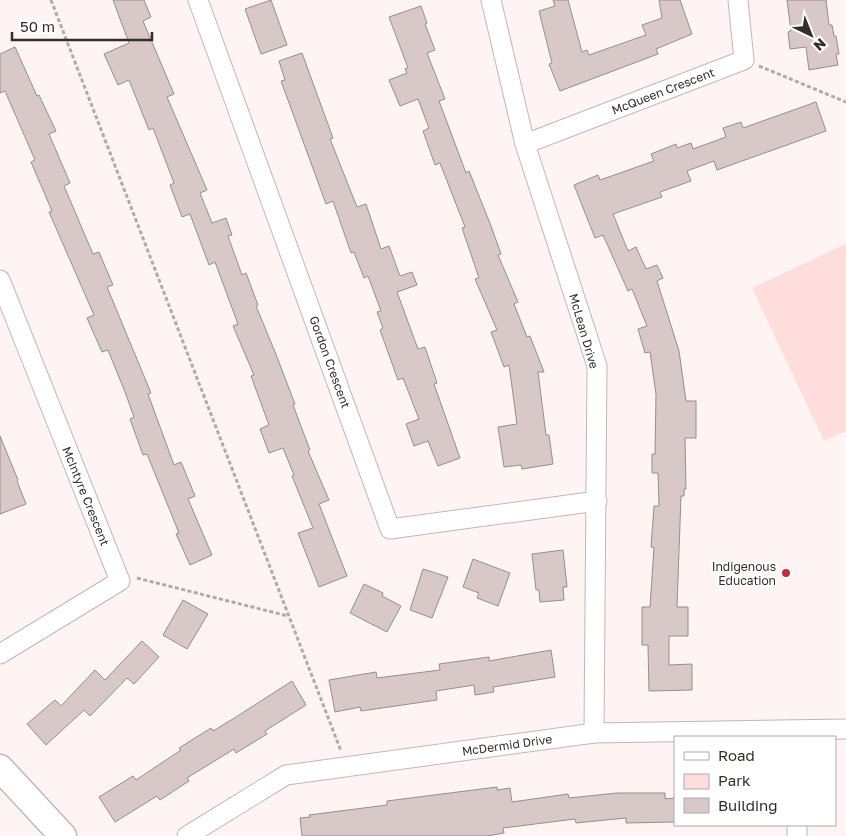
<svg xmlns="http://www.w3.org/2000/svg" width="846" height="836" font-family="'Golos Text',sans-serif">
	<rect width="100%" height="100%" fill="#fdf4f3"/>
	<path fill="#fedddc" d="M846 244V431L824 441 752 288Z"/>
	<g fill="#d8c9c8" stroke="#9a8c8b">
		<path d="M113 0H144L151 17 143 21 174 94 167 97 207 190 200 193 212 223 226 218 232 235 228 236 242 275 246 273 258 305 256 306 275 352 295 404 293 405 310 450 308 451 329 500 319 504 347 576 319 587 298 533 313 528 292 476 294 475 283 448 269 453 260 429 269 425 251 376 254 375 233 326 238 324 215 262 209 265 190 214 182 217 170 185 174 183 153 128 149 130 129 80 118 85 104 54 129 43Z"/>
		<path d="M271 0 287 45 261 54 245 9Z"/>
		<path d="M553 0H568L582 52 587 50 589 55 646 35 642 25 662 18 659 0H680L692 34 656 49 658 54 560 91 549 64 552 63 539 11 555 6Z"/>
		<path d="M787 0H826L829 25H832L834 36H836L839 54H836L838 65 809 70 806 47 790 49 788 32 791 31Z"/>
		<path d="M421 6 427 23 425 24 435 50 427 53 445 99 439 101 466 173 469 171 491 226 501 254 498 255 518 302 514 304 527 337 530 336 544 372H538L546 435H549L553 464 522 469 521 465 504 467 498 427 517 424 509 365 504 367 491 332 497 330 475 279 479 278 462 228 465 227 440 163 435 165 423 131 429 128 418 99 400 106 389 80 407 73 405 69 408 68 389 17Z"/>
		<path d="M15 47 37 96 39 95 56 131 49 134 70 183 64 186 93 254 99 252 113 285 107 287 151 393 148 394 174 465 181 462 195 496 188 499 212 555 190 565 176 534 179 533 147 454 143 455 130 419 134 417 125 392 108 350 102 352 87 318 94 315 49 212 52 211 31 162 35 160 5 91 0 93V54Z"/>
		<path d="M302 53 333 138 330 139 357 207 366 204 381 249 389 246 400 276 412 272 417 285 397 292 418 349 425 347 437 383 434 384 460 458 438 466 428 441 414 446 406 424 419 419 403 378 398 380 380 330 383 328 377 312 381 311 368 276 364 278 354 252 351 253 333 201 326 204 281 81 285 80 279 61Z"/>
		<path d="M816 102 826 131 717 170 714 161 687 171 691 181 660 192 662 197 613 214 628 251 636 247 646 269 657 265 663 278 657 281 679 351 686 401H696V438H685L686 489H684V496H681L677 607H688V636H669V665L692 664V690L649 691 648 645H642V607H650L654 547H651L654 506H659L658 473H652V454H655L656 394 650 352 645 353 638 329 647 326 632 289 628 291 603 235 595 238 574 185 598 175 600 180 654 161 651 154 676 144 677 148 691 143 693 149 726 137 723 128 741 122 743 128Z"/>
		<path d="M0 436 18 480 17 481 26 504 0 514Z"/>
		<path d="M563 550 567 587H563L564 600 540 602 539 590H536L532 554Z"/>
		<path d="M473 559 510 573 498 606 477 598 479 593 463 587Z"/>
		<path d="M423 569 448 577 432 618 410 610Z"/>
		<path d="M364 584 383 593 382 596 401 606 387 632 350 613Z"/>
		<path d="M183 600 208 614 187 649 163 635Z"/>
		<path d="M142 641 159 657 134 684 127 678 90 716 84 710 46 745 27 724 55 700 61 706 95 670 105 680Z"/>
		<path d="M551 650 555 677 493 687 494 692 475 695 474 685 436 691 437 700 361 711 360 707 335 712 329 680 376 672 377 678 440 670 439 664 489 657V661Z"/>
		<path d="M292 681 306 705 265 731 267 734 236 753 234 749 187 778 189 781 160 800 157 796 115 822 99 797 133 776 136 780 181 750 179 748 211 728 213 731 236 717Z"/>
		<path d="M497 787V790L510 788 512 802 568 794 569 798 617 793H665V799L675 798V822L626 823V818L576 823 575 819 503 828 504 833 487 836H302L300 818 310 817 309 815 387 805V801Z"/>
	</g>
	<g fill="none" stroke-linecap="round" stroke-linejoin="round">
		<defs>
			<g id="street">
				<path d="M198 0 390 529 597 501"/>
				<path d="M491 0 525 144 597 366 594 733"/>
				<path d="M525 144 744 60 738 0"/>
				<path d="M0 280 120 581 0 654"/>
				<path d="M187 836 286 775 594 733 846 729"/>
				<path d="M797 836V825"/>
			</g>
			<path id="secondary" d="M0 768 63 836"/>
		</defs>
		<use href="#street" stroke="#c5b6b6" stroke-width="21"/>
		<use href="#secondary" stroke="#c5b6b6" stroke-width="29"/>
		<g stroke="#b2aaa9" stroke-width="3" stroke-dasharray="4 2.5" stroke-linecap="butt">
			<path d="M51 0 341 751"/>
			<path d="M759 66 846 102"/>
			<path d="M137 578 288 616"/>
		</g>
		<use href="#street" stroke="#fff" stroke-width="19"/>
		<use href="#secondary" stroke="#fff" stroke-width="26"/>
	</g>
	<circle fill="#be2e3d" stroke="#fff" stroke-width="2" cx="786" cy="573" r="5"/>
	<g text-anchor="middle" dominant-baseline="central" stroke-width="4" stroke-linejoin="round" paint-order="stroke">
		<g font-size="12" fill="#332d2d" stroke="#fff">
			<text transform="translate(663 91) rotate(-21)">McQueen Crescent</text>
			<text transform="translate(584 331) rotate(74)">McLean Drive</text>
			<text transform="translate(330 362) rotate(70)">Gordon Crescent</text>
			<text transform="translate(86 496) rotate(68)">McIntyre Crescent</text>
			<text transform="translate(507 745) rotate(-8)">McDermid Drive</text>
		</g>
		<g font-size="12" fill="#332d2d" stroke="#fff" text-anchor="end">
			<text x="776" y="566">Indigenous<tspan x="776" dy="14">Education</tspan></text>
		</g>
	</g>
	<rect x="674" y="736" width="162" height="90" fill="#ffffff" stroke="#adabab"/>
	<rect x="684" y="752" width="25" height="8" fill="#ffffff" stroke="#adabab"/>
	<text x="718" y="761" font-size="15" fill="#332d2d">Road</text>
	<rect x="684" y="774" width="25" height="15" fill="#fedddc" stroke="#adabab"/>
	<text x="718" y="786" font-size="15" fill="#332d2d">Park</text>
	<rect x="684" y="798" width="25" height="15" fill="#d8c9c8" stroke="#adabab"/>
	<text x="718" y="811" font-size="15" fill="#332d2d">Building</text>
	<g transform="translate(811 35) rotate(137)" stroke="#ffffff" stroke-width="4" paint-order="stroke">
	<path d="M0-4L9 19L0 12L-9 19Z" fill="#332d2d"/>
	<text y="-8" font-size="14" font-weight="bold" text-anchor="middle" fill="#332d2d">N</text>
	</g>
	<path d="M12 32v8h140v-8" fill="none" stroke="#332d2d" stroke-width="2.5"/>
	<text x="20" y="32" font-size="15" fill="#332d2d" stroke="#ffffff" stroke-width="4" paint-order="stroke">50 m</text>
</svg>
